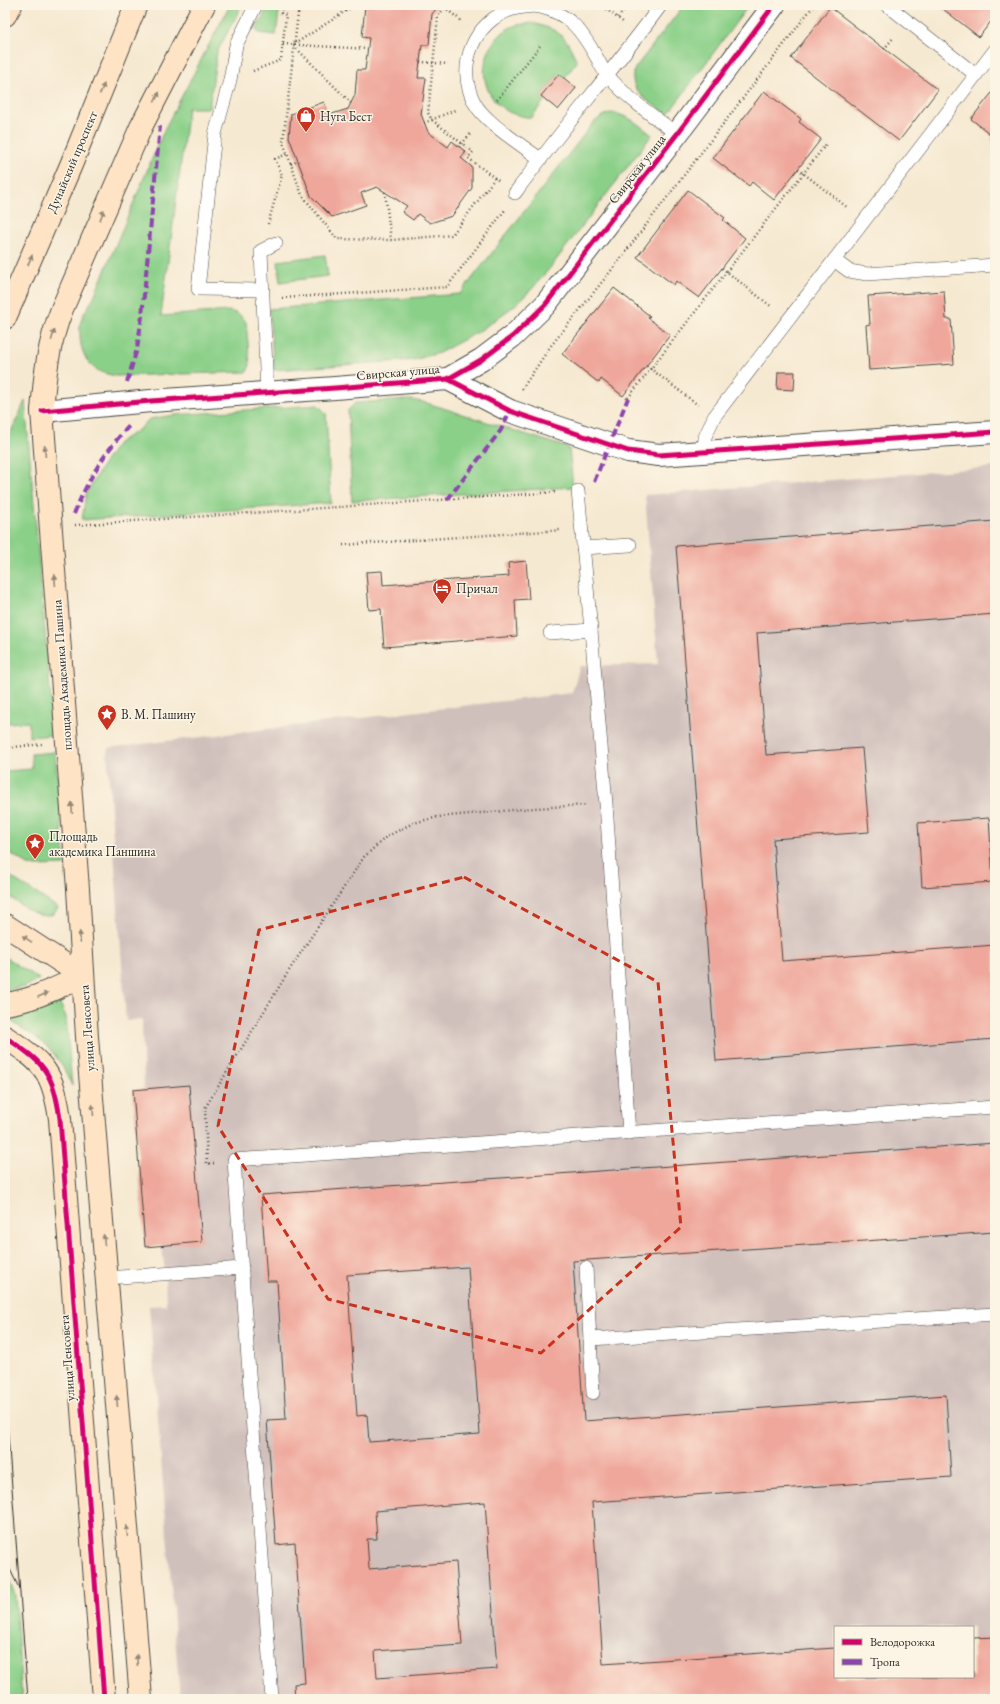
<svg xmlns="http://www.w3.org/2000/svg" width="1000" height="1704" font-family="'EB Garamond',serif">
	<rect width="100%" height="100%" fill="#fcf5e5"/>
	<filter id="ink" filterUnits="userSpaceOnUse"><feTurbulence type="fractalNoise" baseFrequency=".025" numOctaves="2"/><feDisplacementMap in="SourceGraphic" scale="8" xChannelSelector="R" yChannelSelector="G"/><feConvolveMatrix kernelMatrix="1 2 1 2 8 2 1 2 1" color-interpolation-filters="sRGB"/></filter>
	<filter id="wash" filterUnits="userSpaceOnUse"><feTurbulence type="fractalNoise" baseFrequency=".012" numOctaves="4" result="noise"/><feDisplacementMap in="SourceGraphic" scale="16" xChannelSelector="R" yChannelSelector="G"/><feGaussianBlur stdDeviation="0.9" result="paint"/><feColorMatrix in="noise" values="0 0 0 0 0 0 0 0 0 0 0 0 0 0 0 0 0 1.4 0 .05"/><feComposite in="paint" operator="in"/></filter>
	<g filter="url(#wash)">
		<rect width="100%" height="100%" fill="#f6e9d1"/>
		<path fill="#d0c0bc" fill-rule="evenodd" d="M995 467V1699H180L149 1306 166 1305 165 1274 162 1246 145 1247 133 1090 144 1089 142 1019 126 1021 107 752 108 748 572 693 580 666 658 664 645 495ZM835 1627H973V1677H835Z"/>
		<g fill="#8bd089" stroke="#5b7e5a">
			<path d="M230 5H242L217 52 209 108H188L161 316 229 311C237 313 241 315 246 322L250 365 247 372 115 376C108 374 100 373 94 368 81 358 78 337 81 321 83 313 89 306 93 299L165 128Z"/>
			<path d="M269 5H280L276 35 259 33 257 31V28Z"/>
			<path d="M684 5H749L668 114C652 104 625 90 635 68Z"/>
			<path d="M532 23C560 30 566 35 577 62L564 78 559 74 541 96 545 100 531 118C522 116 512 115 504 109 474 89 480 44 511 27 517 24 526 24 532 23Z"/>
			<path d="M610 113C628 114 639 125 652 135L550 268 531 290 514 306 478 332 439 353 413 360 274 370 269 309 460 294 593 123 601 117Z"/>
			<path d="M325 255 328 276 280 282 278 261Z"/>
			<path d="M400 400H413L427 403 569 448 573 487 352 501 348 410 355 403Z"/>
			<path d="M25 401 54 735 29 737V722L5 723V445Z"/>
			<path d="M318 405 326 413 331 503 82 520 86 494 106 460 118 443 141 428 149 419 175 415Z"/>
			<path d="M55 752 65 865 36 866 28 865 5 850V771L32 769 31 754Z"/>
			<path d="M5 873 58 908C47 929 18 902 5 894Z"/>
			<path d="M5 957 39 979 25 987 5 990Z"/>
			<path d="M59 1001 66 1017 72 1086C64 1066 53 1049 34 1036 26 1031 15 1025 8 1018 29 1016 41 1012 59 1001Z"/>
			<path d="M5 1569 15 1595 22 1699H5Z"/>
		</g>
		<g id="blocks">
			<g fill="#efa79b" fill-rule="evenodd">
				<path d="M365 5H439L432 14 429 45H422L418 78H426L421 114 428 132 448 147 452 141 466 152 461 158 472 167V188L452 216 430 223 418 214 413 220 402 212 407 206 377 187 361 193 366 205 332 217 311 196 289 137 291 114 324 102 329 115 348 109 355 95 357 70H365L369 38 362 37Z"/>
				<path d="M938 5H995V16L979 37Z"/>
				<path d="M830 7 938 90 899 141 791 58Z"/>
				<path d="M559 74 576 88 558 110 541 96Z"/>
				<path d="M995 89V142L991 140 994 137 971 119Z"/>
				<path d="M764 91 801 119 799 122 821 139 774 200 752 182 749 186 713 158Z"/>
				<path d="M688 190 725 218 723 220 745 238 699 298 676 281 674 285 637 257Z"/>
				<path d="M614 288 650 316 648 318 670 335 623 396 601 379 599 383 562 354Z"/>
				<path d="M944 291 946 319H951L954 364 869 370 866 325 870 324 868 296Z"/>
				<path d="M778 372H795L794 390 777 389Z"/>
				<path d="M995 521V614L757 633 766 755 862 748 869 832 773 839 782 961 995 945V1039L716 1061 676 546Z"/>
				<path d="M526 561 529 599 515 600 517 636 384 647 381 609 369 610 366 572 382 571 383 585 509 576 508 563Z"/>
				<path d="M989 818 993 882 922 887 918 823Z"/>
				<path d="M189 1085 202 1242 145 1247 133 1090Z"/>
				<path d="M995 1143V1232L573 1261 584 1421 946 1395 951 1477 592 1502 603 1664 835 1648V1677H973V1638L995 1637V1699H295L294 1684 305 1683 295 1543 276 1545 267 1420 286 1419 277 1281H267L261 1195ZM468 1267 480 1434 369 1442 367 1415 357 1416 347 1275ZM485 1502 497 1669 377 1678 375 1651 462 1645 456 1562 369 1569 367 1539H377L375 1511Z"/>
			</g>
		</g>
	</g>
	<g filter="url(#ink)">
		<use href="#blocks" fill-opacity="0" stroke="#494844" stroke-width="1"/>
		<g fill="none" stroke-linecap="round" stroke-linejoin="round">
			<defs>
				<g id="lane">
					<path d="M256 5 236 45 230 80 215 134 198 289 262 290"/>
					<path d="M887 5 976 75"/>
					<path d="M540 159C522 145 484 122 474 102 455 65 475 20 513 9 522 7 532 5 540 7 571 14 582 32 597 58 600 63 603 71 608 76 627 98 654 117 677 134"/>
					<path d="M515 193C562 129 614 69 661 5"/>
					<path d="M834 260 849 271 867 274 995 265"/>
					<path d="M267 393 261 251 276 243"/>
					<path d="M704 452 705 437 714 417 995 50"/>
					<path d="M583 548 630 545"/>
					<path d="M591 630 606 804 629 1133"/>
					<path d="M550 633 591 630 578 491"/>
					<path d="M586 1268 593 1393"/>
					<path d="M107 1278 242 1268"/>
					<path d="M590 1339 995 1314"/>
					<path d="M272 1699 234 1160 995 1107"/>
				</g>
				<g id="street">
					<path d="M448 379 510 411 628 451 659 455 995 432"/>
					<path d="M42 411 151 401 335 388 448 379 481 360 513 336 545 305 677 134 774 5"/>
				</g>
				<g id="secondary">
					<path d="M5 15 11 5"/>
					<path d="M5 318 71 165 136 5"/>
					<path d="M5 925 83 976"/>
					<path d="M5 1004C34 1000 56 988 83 976"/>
					<path d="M5 1037C44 1063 53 1071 60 1119L104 1699"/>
					<path d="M141 1699 87 1037 78 889 42 411C45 373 48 345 62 309L141 127 204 5"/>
				</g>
			</defs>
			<use href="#lane" stroke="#494844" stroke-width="14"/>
			<use href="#street" stroke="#494844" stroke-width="24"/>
			<use href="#secondary" stroke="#494844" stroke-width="24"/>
			<g stroke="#494844" stroke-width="2.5" stroke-dasharray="1 3" stroke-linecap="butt">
				<path d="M299 5 283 142 302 195 337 239 391 240 452 235 495 178"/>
				<path d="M441 5 463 22"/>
				<path d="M447 5 438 16 428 113 432 120 473 152 468 158 499 181"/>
				<path d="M606 9 623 22"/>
				<path d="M618 18 628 5"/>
				<path d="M283 44 367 49"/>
				<path d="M884 49 894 37"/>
				<path d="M420 62 448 64"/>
				<path d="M253 71 281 60 286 15 281 13 283 5"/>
				<path d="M497 100 540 46"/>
				<path d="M351 103 293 45 355 5"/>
				<path d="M424 123 455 110"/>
				<path d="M459 147 472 132"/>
				<path d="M291 164 298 161"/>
				<path d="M798 169 848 208"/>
				<path d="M385 192 391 240"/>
				<path d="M268 224 282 175 275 159 287 154"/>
				<path d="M722 268 772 307"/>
				<path d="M282 298 447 287 505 210"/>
				<path d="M647 366 698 405"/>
				<path d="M522 389 550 347 614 267 814 5"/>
				<path d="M628 398 827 143"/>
				<path d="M75 525 557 492"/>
				<path d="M343 545 561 530"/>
				<path d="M5 748 42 744"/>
				<path d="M214 1163 207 1164 205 1108 290 969 364 857 386 837 413 823 438 817 534 808 587 805"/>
			</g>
			<use href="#lane" stroke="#fff" stroke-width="13"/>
			<use href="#street" stroke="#fff" stroke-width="22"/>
			<use href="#secondary" stroke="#fee4c5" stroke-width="22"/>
			<g stroke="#2b2b2b" stroke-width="1">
				<path d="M5 1395 28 1699"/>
				<path d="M5 1559 18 1586"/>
			</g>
			<g stroke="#8e44ad" stroke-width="4" stroke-dasharray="8 4" stroke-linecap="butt">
				<path d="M127 382 137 349 142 316 160 126"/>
				<path d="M594 482 628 398"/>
				<path d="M447 500 501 430 510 411"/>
				<path d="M74 514C87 481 105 451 129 426"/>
			</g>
			<defs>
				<g id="cycleway">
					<path d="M448 379 510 411 628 451 659 455 995 432"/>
					<path d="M42 411 151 401 335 388 448 379 481 360 513 336 545 305 677 134 774 5"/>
					<path d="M5 1037C44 1063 53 1071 60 1119L104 1699"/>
				</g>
			</defs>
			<use href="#cycleway" stroke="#fcf5e5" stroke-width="8"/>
			<use href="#cycleway" stroke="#d6006c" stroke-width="5"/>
		</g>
		<defs><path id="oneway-solid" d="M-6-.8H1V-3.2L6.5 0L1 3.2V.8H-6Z"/></defs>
		<g fill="#948878">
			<use href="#oneway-solid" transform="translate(102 89) rotate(-68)"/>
			<use href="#oneway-solid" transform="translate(157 97) rotate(-63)"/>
			<use href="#oneway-solid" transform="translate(102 215) rotate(-68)"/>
			<use href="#oneway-solid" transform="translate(30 260) rotate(-67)"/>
			<use href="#oneway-solid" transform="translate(53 335) rotate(-73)"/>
			<use href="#oneway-solid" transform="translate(45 451) rotate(-94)"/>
			<use href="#oneway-solid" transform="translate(55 580) rotate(-94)"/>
			<use href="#oneway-solid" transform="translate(72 808) rotate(-94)"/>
			<use href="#oneway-solid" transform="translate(80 937) rotate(-93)"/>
			<use href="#oneway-solid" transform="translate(27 939) rotate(-146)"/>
			<use href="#oneway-solid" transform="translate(43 995) rotate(-23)"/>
			<use href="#oneway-solid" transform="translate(93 1110) rotate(-95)"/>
			<use href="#oneway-solid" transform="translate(104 1240) rotate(-95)"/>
			<use href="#oneway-solid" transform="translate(117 1401) rotate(-95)"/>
			<use href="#oneway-solid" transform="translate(127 1531) rotate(-95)"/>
			<use href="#oneway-solid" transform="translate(137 1660) rotate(-95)"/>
		</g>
	</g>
	<path fill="none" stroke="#c8321e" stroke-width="3" stroke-dasharray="8 5" stroke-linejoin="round" d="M464 877 658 982 681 1227 541 1353 328 1299 218 1126 259 930Z"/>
	<defs>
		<symbol id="shop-pin" viewBox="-11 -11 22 30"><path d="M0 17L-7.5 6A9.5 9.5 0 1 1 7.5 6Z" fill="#c8321e" stroke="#fcf5e5"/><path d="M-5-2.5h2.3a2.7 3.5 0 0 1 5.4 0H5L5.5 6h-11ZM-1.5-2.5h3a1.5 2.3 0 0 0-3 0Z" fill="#fff"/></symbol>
		<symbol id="hotel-pin" viewBox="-11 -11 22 30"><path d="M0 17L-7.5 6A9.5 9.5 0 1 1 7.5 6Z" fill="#c8321e" stroke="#fcf5e5"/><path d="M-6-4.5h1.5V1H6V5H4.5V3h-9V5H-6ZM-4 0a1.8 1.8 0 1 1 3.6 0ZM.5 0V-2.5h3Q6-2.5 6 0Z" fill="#fff"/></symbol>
		<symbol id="sight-pin" viewBox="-11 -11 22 30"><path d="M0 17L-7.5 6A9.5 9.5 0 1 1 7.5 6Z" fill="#c8321e" stroke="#fcf5e5"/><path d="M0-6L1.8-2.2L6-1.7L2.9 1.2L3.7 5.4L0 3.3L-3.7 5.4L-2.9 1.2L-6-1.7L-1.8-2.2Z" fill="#fff"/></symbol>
	</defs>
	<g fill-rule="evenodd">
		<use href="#shop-pin" x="295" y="105" width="22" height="30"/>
		<use href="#hotel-pin" x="431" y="577" width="22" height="30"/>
		<use href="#sight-pin" x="96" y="703" width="22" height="30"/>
		<use href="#sight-pin" x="24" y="832" width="22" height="30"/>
	</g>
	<g text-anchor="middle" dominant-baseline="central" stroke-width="3" stroke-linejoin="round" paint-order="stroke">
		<g font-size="13" fill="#2b2b2b" stroke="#fcf5e5" text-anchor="start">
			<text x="320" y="116">Нуга Бест</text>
			<text x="456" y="588">Причал</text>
			<text x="121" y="714">В. М. Пашину</text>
			<text x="49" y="836">Площадь<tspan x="49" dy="15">академика Паншина</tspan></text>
		</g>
		<g font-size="13" fill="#2b2b2b" stroke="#fcf5e5">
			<text transform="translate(72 162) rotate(-67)">Дунайский проспект</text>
			<text transform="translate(637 169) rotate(-52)">Свирская улица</text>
			<text transform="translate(398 372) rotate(-5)">Свирская улица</text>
			<text transform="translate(62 675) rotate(-94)">площадь Академика Пашина</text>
			<text transform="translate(87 1028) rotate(-94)">улица Ленсовета</text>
			<text transform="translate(67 1358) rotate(-94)">улица Ленсовета</text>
		</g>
	</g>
	<rect width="1000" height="1704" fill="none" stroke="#fcf5e5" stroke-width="20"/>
	<rect x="834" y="1626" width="140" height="52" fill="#fcf5e5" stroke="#a8a49b"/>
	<rect x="842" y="1639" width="20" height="6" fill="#d6006c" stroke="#a8a49b"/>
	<text x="870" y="1646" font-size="12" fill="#2b2b2b">Велодорожка</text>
	<rect x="842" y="1659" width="20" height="6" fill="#8e44ad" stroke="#a8a49b"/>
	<text x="870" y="1666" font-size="12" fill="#2b2b2b">Тропа</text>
</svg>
